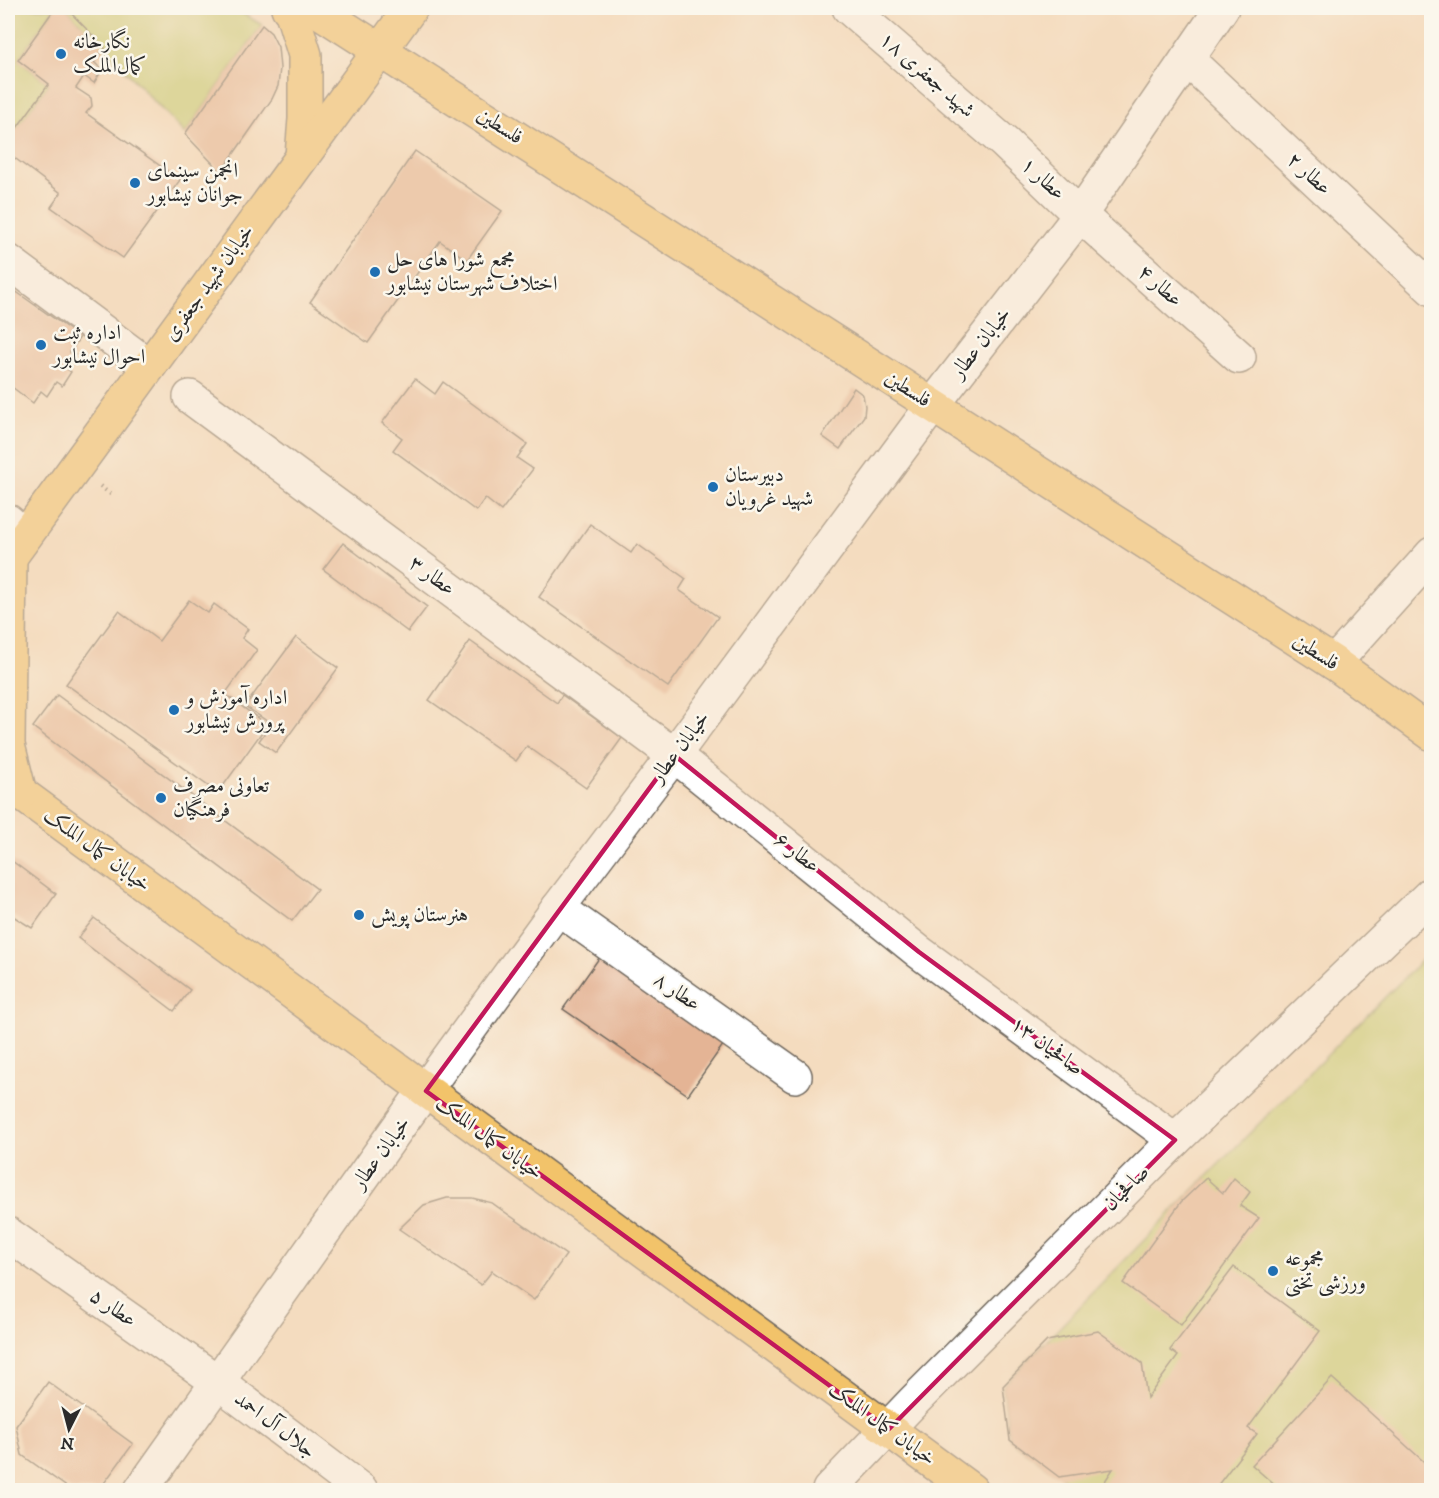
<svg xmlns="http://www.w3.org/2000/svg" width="1439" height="1498" font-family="'IM FELL DW Pica',Amiri,serif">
	<rect width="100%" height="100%" fill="#fbf7ec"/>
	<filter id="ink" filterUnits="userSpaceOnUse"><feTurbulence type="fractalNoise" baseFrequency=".0167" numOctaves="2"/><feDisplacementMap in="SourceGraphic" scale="12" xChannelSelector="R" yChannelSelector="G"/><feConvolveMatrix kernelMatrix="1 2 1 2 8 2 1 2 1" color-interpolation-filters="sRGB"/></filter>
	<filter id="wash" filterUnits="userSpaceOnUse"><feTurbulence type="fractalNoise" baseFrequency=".008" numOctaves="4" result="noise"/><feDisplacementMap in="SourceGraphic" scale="24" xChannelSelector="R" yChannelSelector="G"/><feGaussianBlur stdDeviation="1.35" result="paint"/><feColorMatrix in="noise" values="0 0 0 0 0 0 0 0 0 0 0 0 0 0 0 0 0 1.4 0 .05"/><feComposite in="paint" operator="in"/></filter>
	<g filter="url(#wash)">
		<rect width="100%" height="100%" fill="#f4dcbf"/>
		<g fill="#c1ce70" stroke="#767c4e" stroke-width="1.5">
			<path d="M8 8H55L18 60 49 84 8 140Z"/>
			<path d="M66 8H233L262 25 185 134Z"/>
			<path d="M1431 951V1490H1078L1010 1440 1003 1386 1181 1202Z"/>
		</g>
		<g id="blocks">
			<g fill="#e4b495">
				<path d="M55 8H66L105 48 94 62 102 70 94 83 84 76 76 88 91 98 92 106 86 113 180 180 123 258 51 207 61 193 8 153V140L49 84 18 60Z"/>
				<path d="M262 25 271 33 278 47 280 68 278 86 272 99 221 172 185 134Z"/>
				<path d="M415 151 502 211 467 260 440 241 368 343 310 302Z"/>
				<path d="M8 286 80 337 70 352 75 355 66 368 71 372 62 386 56 382 47 396 41 391 33 403 8 384Z"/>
				<path d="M415 379 435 394 443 382 527 444 517 458 533 469 501 511 485 498 476 511 393 450 402 438 382 423Z"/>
				<path d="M854 388 863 395 865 406 864 416 840 449 822 436Z"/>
				<path d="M590 524 631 553 637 544 686 579 679 590 718 617 668 687 539 597Z"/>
				<path d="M343 543 427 607 408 632 323 569Z"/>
				<path d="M189 600 208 613 214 604 248 629 242 638 257 650 225 694 267 725 218 793 66 684 119 611 159 641Z"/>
				<path d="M296 637 338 668 276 753 259 741 271 724 245 706Z"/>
				<path d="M470 641 557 703 562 695 622 738 586 788 527 746 516 761 429 700Z"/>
				<path d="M57 695 317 889 292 921 33 727Z"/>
				<path d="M8 858 56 894 32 928 8 913Z"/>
				<path d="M94 918 190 990 174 1011 78 938Z"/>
				<path d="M604 951 728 1038 688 1095 563 1009Z"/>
				<path d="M1206 1178 1223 1193 1234 1178 1250 1192 1240 1206 1259 1218 1181 1325 1123 1283 1181 1202Z"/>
				<path d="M447 1198H472L492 1203 566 1255 534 1300 492 1271 481 1285 399 1229 424 1205Z"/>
				<path d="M1234 1267 1320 1331 1248 1428 1257 1434 1214 1490H1112L1103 1484 1113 1469 1059 1477 1010 1440 1003 1386 1047 1341 1098 1331 1142 1363 1147 1398 1178 1356 1170 1350Z"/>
				<path d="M1332 1378 1432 1469V1490H1280L1252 1465Z"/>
				<path d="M48 1382 133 1444 99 1490H71L22 1455 16 1426Z"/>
			</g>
		</g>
	</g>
	<g filter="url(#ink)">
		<use href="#blocks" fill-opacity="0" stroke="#71695f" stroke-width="1.5"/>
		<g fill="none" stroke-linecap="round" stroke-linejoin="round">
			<defs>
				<g id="minor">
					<path d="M849 8 1005 143 1080 215 1239 357"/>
					<path d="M1187 59 1432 289"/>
					<path d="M8 261 149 366"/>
					<path d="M190 397 674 755 919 952 1175 1140"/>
					<path d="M8 521 25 536"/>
					<path d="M1334 663 1432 554"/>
					<path d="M558 908 795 1076"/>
					<path d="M8 1234 218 1382 361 1490"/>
					<path d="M141 1490 399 1126 558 908 674 755 933 405 1080 215 1222 8"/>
					<path d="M829 1490 914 1401 1175 1140 1432 893"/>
				</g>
				<g id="major">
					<path d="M288 8 292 13 305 55V119L302 156"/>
					<path d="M314 8 1334 663 1432 734"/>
					<path d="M8 560 411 8"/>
					<path d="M8 784 971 1490"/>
					<path d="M9 792 20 793 8 745 10 556"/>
				</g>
			</defs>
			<use href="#minor" stroke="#71695f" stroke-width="36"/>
			<use href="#major" stroke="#71695f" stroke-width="36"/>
			<path stroke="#71695f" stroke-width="4" stroke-dasharray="1.5 4.5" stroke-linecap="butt" d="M100 486 114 497"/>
			<use href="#minor" stroke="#fff" stroke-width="33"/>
			<use href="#major" stroke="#f2c36a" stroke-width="33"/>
		</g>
	</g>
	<path d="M0 0H1439V1498H0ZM674 755 919 952 1175 1140 889 1429 426 1091Z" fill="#f4dcbf" fill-opacity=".55" fill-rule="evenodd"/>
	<path fill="none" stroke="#c2185b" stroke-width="4.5" stroke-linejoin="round" d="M674 755 919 952 1175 1140 889 1429 426 1091Z"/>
	<g fill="#1f6fb2" stroke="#fbf7ec" stroke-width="2">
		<circle cx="61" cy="54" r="6"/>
		<circle cx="135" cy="183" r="6"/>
		<circle cx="375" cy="272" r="6"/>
		<circle cx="41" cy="345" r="6"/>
		<circle cx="713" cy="487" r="6"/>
		<circle cx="174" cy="710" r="6"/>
		<circle cx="161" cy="798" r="6"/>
		<circle cx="359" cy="915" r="6"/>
		<circle cx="1273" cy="1271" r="6"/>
	</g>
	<g text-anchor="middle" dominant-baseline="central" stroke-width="5" stroke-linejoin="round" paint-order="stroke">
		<g font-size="21" fill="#2b2b2b" stroke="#fbf7ec" text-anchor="start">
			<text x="73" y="42">نگارخانه<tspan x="73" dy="24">کمال‌الملک</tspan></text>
			<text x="147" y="171">انجمن سینمای<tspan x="147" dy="24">جوانان نیشابور</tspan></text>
			<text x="387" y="260">مجمع شورا های حل<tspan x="387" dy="24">اختلاف شهرستان نیشابور</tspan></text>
			<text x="53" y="333">اداره ثبت<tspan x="53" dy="24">احوال نیشابور</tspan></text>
			<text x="725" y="475">دبیرستان<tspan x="725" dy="24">شهید غرویان</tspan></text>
			<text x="186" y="698">اداره آموزش و<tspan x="186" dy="24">پرورش نیشابور</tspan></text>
			<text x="173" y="786">تعاونی مصرف<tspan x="173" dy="24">فرهنگیان</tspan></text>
			<text x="371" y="915">هنرستان پویش</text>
			<text x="1285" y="1259">مجموعه<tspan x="1285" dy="24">ورزشی تختی</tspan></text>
		</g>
		<g font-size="21" fill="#2b2b2b" stroke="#fbf7ec">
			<text transform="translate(927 75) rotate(41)">شهید جعفری ۱۸</text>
			<text transform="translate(500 126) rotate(33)">فلسطین</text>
			<text transform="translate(1309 174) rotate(43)">عطار ۲</text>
			<text transform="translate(1043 179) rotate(43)">عطار ۱</text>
			<text transform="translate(209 283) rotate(-54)">خیابان شهید جعفری</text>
			<text transform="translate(1160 286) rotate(42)">عطار ۴</text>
			<text transform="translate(981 343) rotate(-52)">خیابان عطار</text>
			<text transform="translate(908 389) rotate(33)">فلسطین</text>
			<text transform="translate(432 576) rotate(37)">عطار ۳</text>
			<text transform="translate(1316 652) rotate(33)">فلسطین</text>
			<text transform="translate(680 747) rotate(-53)">خیابان عطار</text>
			<text transform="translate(97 850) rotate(36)">خیابان کمال الملک</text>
			<text transform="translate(797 853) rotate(39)">عطار ۶</text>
			<text transform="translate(677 992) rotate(35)">عطار ۸</text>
			<text transform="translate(1047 1046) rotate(36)">صافحیان ۱۳</text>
			<text transform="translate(489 1138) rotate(36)">خیابان کمال الملک</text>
			<text transform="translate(381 1153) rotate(-54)">خیابان عطار</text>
			<text transform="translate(1126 1188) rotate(-45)">صافحیان</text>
			<text transform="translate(113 1308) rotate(35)">عطار ۵</text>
			<text transform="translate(882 1424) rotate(36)">خیابان کمال الملک</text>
			<text transform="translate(275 1425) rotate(37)">جلال آل احمد</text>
		</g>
	</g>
	<rect width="1439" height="1498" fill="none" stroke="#fbf7ec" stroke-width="30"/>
	<g transform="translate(69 1429) rotate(186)" stroke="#fbf7ec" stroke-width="4.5" paint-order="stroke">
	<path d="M0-4.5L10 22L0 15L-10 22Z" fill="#2b2b2b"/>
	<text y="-9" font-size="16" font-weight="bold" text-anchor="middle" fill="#2b2b2b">N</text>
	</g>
</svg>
